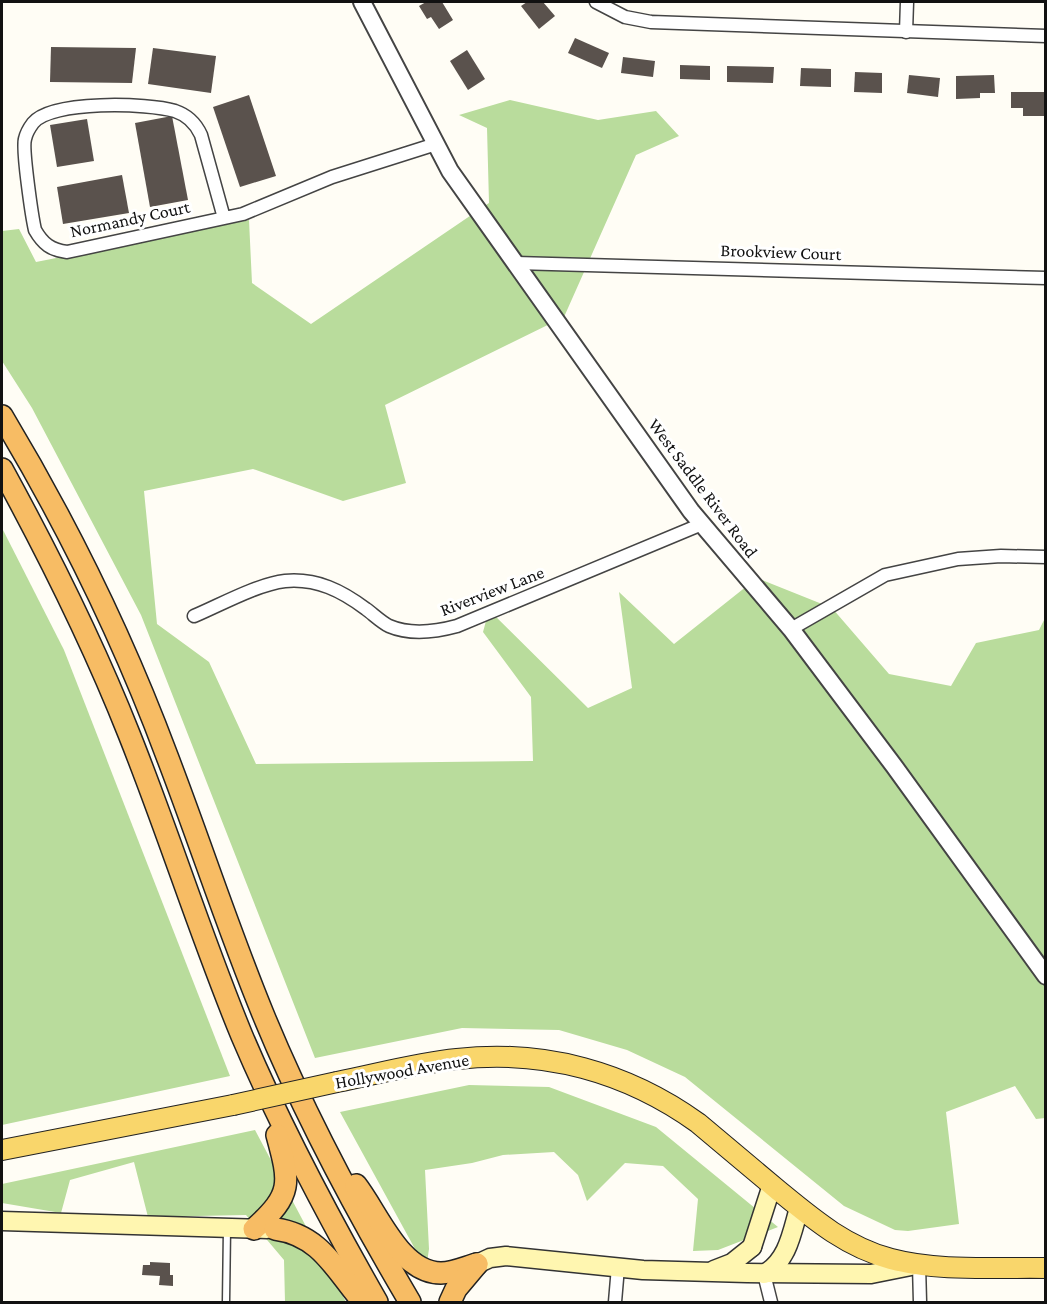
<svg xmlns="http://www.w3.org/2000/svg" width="1047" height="1304" font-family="'Crimson Pro',serif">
	<rect width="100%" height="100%" fill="#fffdf5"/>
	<g fill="#b9dc9c">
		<path d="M510 100 598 120 656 111 679 136 636 155 564 317 385 405 406 483 343 501 253 469 144 491 157 624 209 662 256 764 533 761 531 697 483 632 489 610 588 708 632 688 619 592 674 644 757 578 832 608 889 674 951 686 976 643 1039 630 1045 618V1118L1036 1119 1015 1086 946 1112 959 1224 908 1231 895 1230 844 1206 685 1077 627 1050 559 1030 462 1028 315 1058 141 615 32 408 2 361V231L19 229 36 262 249 220 252 283 311 324 489 203 487 128 459 115Z"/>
		<path d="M2 528 64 650 230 1076 2 1125Z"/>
		<path d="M469 1085 549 1087 656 1127 778 1227 718 1250 693 1251 698 1199 663 1166 625 1163 587 1201 578 1175 554 1152 503 1155 472 1163 425 1170 429 1249 426 1269 340 1112Z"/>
		<path d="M255 1130 346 1302H285L284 1260 246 1215 148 1217 134 1162 70 1180 61 1213 2 1203V1184Z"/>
	</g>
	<g fill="#5a524d">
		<path d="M426 2H442L453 20 439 29 431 17 427 19 419 6Z"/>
		<path d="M527 2H543L555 16 539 29 521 6Z"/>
		<path d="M575 38 609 53 602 68 568 53Z"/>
		<path d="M51 47 136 48 132 83 50 82Z"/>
		<path d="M153 48 216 56 211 93 148 84Z"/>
		<path d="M467 50 485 79 468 90 450 61Z"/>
		<path d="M623 57 655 61 653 77 621 73Z"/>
		<path d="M680 65 710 66V80L680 79Z"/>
		<path d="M727 66 774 67 773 83 727 82Z"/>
		<path d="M801 68 831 69V87L800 86Z"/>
		<path d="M855 72 882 73V93L854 92Z"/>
		<path d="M909 75 940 78 938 97 907 93Z"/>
		<path d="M994 75 995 93H980V98L956 99V76Z"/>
		<path d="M1011 92H1046V116H1023V108H1011Z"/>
		<path d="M249 95 276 176 240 187 213 107Z"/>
		<path d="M172 116 188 200 150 207 135 123Z"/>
		<path d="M87 119 94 161 57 167 50 125Z"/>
		<path d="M122 175 129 213 63 224 57 187Z"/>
		<path d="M150 1262 170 1263V1275H173V1286L159 1285 160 1276 142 1275 143 1265H150Z"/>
	</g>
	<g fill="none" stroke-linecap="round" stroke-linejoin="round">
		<defs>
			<path id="service" d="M226 1302 227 1229"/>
			<g id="minor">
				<path d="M596 2 625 17 651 22 1046 36"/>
				<path d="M906 32 907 2"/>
				<path d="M224 218 201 135C196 124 187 115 175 111 148 103 51 100 33 123 30 127 26 134 25 139 22 149 32 217 35 230 43 244 51 250 67 252L243 214 332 177 436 144"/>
				<path d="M516 263 1046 278"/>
				<path d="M194 616C220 605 258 584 285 581 317 578 342 591 366 609 373 614 381 622 389 626 410 635 435 632 457 626L702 524"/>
				<path d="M791 629 885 575 958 559 1001 556 1046 557"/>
				<path d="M919 1265 920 1302"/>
				<path d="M764 1274 771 1302"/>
				<path d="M615 1302 618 1267"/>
			</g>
			<path id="tertiary" d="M362 2 450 171 691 511 791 629 894 766 1046 976"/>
			<g id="secondary">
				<path d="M2 1221 267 1229"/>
				<path d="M752 1247 772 1185"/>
				<path d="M477 1264 490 1258 506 1256 643 1270 747 1273 871 1274 916 1265"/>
				<path d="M714 1270 732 1263 752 1247"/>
				<path d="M764 1274C788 1261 792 1232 799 1208"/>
			</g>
			<g id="primary">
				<path d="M337 1082C377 1074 417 1063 457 1059 544 1049 627 1072 698 1123 725 1146 752 1168 779 1191 813 1219 846 1247 891 1259 940 1272 995 1267 1046 1268"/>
				<path d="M2 1150 233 1105"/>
			</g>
			<g id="trunk">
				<path d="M2 416C67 524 123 638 167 756 200 842 228 929 263 1014 304 1114 355 1209 410 1302"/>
				<path d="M2 469C49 555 93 643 129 734 169 834 201 937 242 1036 281 1128 328 1216 377 1302"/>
				<path d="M356 1185C378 1213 400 1273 441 1273 453 1273 466 1267 477 1264"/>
				<path d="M254 1229C293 1194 290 1183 277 1135"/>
				<path d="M275 1229C321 1235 336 1271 363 1302"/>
				<path d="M450 1302 456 1289 477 1264"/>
			</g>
		</defs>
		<use href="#service" stroke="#444" stroke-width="9"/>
		<use href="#minor" stroke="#444" stroke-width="15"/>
		<use href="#tertiary" stroke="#444" stroke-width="20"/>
		<use href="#secondary" stroke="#333" stroke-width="21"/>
		<use href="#primary" stroke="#222" stroke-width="22"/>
		<use href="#trunk" stroke="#222" stroke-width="24"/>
		<use href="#service" stroke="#fff" stroke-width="6"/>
		<use href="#minor" stroke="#fff" stroke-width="12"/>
		<use href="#tertiary" stroke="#fff" stroke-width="16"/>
		<use href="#secondary" stroke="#fff6b0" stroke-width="18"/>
		<use href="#primary" stroke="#f9d66b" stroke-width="20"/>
		<use href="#trunk" stroke="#f7bc64" stroke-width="21"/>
		<defs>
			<path id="primary-bridge" d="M233 1105 337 1082"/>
		</defs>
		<use href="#primary-bridge" stroke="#222" stroke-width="22" stroke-linecap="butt"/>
		<use href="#primary-bridge" stroke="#f9d66b" stroke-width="20"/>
	</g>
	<g text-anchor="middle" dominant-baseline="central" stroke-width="6" stroke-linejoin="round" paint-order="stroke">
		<g font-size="18" fill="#111" stroke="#fff">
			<text transform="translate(130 219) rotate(-12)">Normandy Court</text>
			<text transform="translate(781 252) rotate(2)">Brookview Court</text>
			<text transform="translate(703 488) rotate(53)">West Saddle River Road</text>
			<text transform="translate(492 591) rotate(-21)">Riverview Lane</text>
			<text transform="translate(402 1071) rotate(-10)">Hollywood Avenue</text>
		</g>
	</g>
	<rect width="1047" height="1304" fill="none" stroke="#111111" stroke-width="6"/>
</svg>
